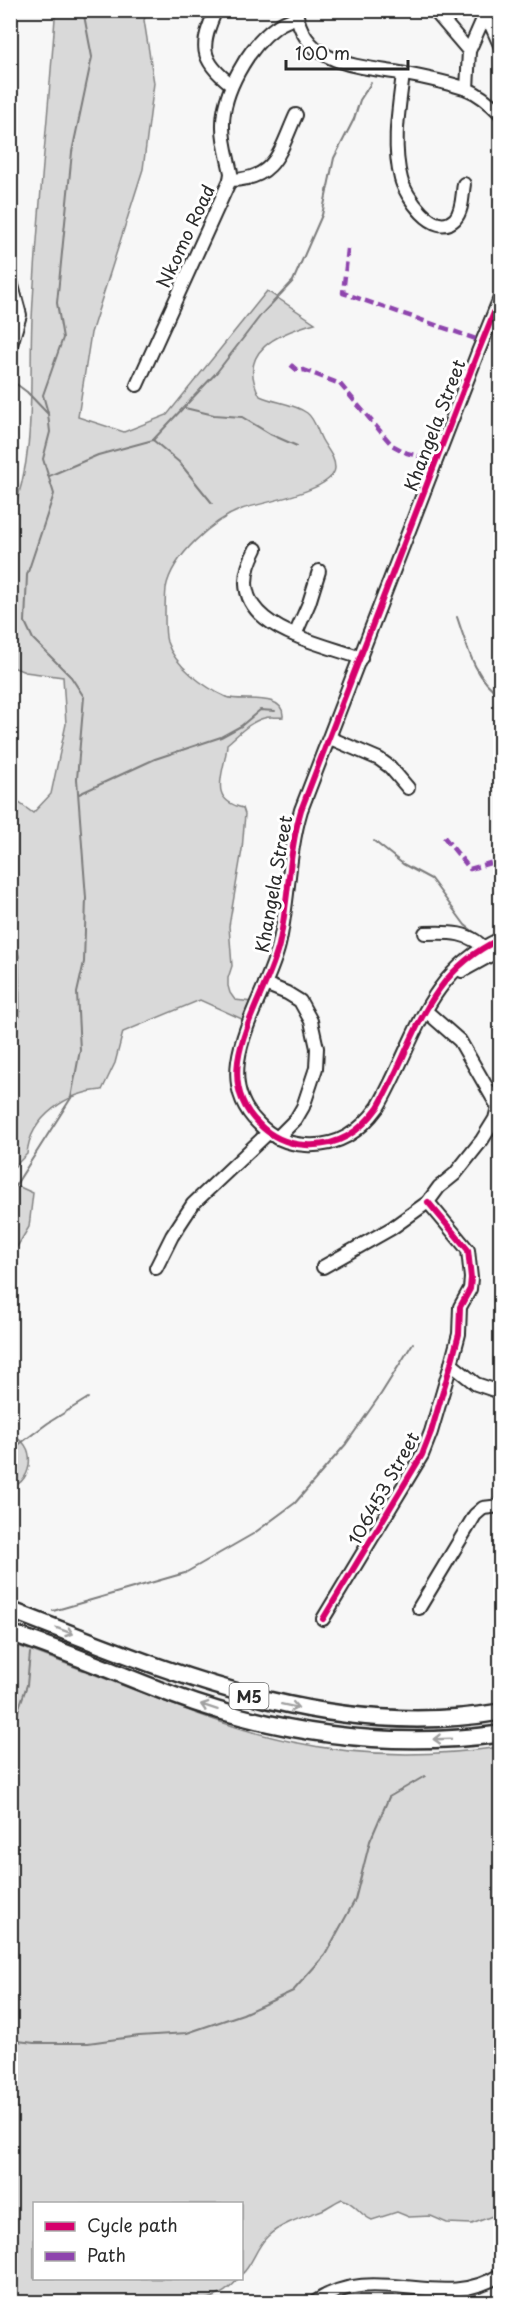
<svg xmlns="http://www.w3.org/2000/svg" width="511" height="2313" font-family="'Playpen Sans',sans-serif">
	<rect width="100%" height="100%" fill="#f7f7f7"/>
	<filter id="ink" filterUnits="userSpaceOnUse"><feTurbulence type="fractalNoise" baseFrequency=".0167" numOctaves="2"/><feDisplacementMap in="SourceGraphic" scale="12" xChannelSelector="R" yChannelSelector="G"/><feConvolveMatrix kernelMatrix="1 2 1 2 8 2 1 2 1" color-interpolation-filters="sRGB"/></filter>
	<g filter="url(#ink)">
		<g fill="#d9d9d9" stroke="#828282" stroke-width="1.5">
			<path d="M54 11H148L144 20 154 83 143 169 91 333 78 417 124 432 167 415 267 291 315 323C279 333 235 351 260 396 275 403 293 403 307 413 315 419 317 431 322 440 327 449 335 457 335 468 334 491 260 503 242 509 213 520 172 556 166 588 165 599 164 632 167 642 175 666 204 687 226 697 240 703 285 691 283 717 277 718 270 716 264 718 249 722 238 735 227 744 226 771 205 799 243 808L245 814 242 850 229 926 232 966 228 978V986L230 993 235 1000 252 1002 244 1020 200 1000 123 1032 115 1063 102 1090C68 1092 30 1117 27 1154L11 1170V1034L20 1015 19 956 10 921 11 797 33 813 51 794 66 724 63 677 25 672 10 666 11 517C37 453 29 386 32 319 37 218 48 118 55 18Z"/>
			<path d="M11 1183 33 1193 29 1227 11 1257Z"/>
			<path d="M11 1437C37 1440 34 1482 11 1487Z"/>
			<path d="M10 1643C57 1660 104 1678 150 1696 197 1714 244 1732 293 1742 361 1757 431 1757 500 1747V2178L494 2189 500 2198V2213L472 2224 447 2223 431 2216 409 2217 397 2212 372 2220C359 2215 356 2203 342 2199 335 2202 329 2207 322 2210 306 2216 280 2224 268 2236 256 2247 253 2264 242 2274V2204H34V2278L238 2279C227 2293 212 2300 194 2302H11Z"/>
		</g>
		<g fill="none" stroke-linecap="round" stroke-linejoin="round">
			<g stroke="#7b7b7b" stroke-width="2">
				<path d="M185 408 214 415 242 417 270 434 297 446"/>
				<path d="M48 413 43 395 63 338 57 303 72 152 92 57 83 10"/>
				<path d="M153 440 179 462 212 503"/>
				<path d="M49 476 98 455 153 440 217 372 261 315 293 281 322 215 334 158 354 119 360 100 371 83"/>
				<path d="M457 617C467 646 474 678 500 695"/>
				<path d="M79 794 155 759 221 737 241 726 260 710 275 711"/>
				<path d="M374 841 403 864 431 879 465 925 484 940"/>
				<path d="M495 963 500 981"/>
				<path d="M10 1194 71 1098 80 1050 77 993 84 962 86 898 77 779 84 697 71 677 33 639 25 622 27 575 54 494 43 459 50 432 48 414 27 392 15 383"/>
				<path d="M10 1451 48 1423 88 1398"/>
				<path d="M53 1611 185 1573 253 1534 295 1503 346 1444 381 1394 413 1343"/>
				<path d="M10 1733 27 1685 30 1653"/>
				<path d="M10 2040 34 2043H88L139 2036 187 2033 243 2014 293 1991 325 1955 355 1900 370 1841 389 1797 425 1776"/>
			</g>
			<defs>
				<g id="minor">
					<path d="M216 10C200 45 199 60 231 84"/>
					<path d="M296 10C303 65 358 66 400 73 422 77 446 82 467 89 480 94 491 104 500 113"/>
					<path d="M434 10 469 51"/>
					<path d="M482 20 491 25 500 45"/>
					<path d="M403 74C399 108 392 145 401 179 405 195 434 240 455 219 463 210 462 195 464 184"/>
					<path d="M467 89 469 51 487 10"/>
					<path d="M230 180C276 180 280 150 296 115"/>
					<path d="M10 278 20 315 10 348"/>
					<path d="M500 298 478 352 301 810C288 854 289 900 279 945 266 1000 206 1072 258 1123 271 1137 287 1144 306 1145 338 1147 360 1132 378 1107 416 1041 425 974 500 939"/>
					<path d="M137 385 230 180 231 173C228 158 223 142 223 127 222 93 248 47 276 27 282 22 290 20 297 17"/>
					<path d="M256 549C215 624 311 640 361 658"/>
					<path d="M295 635 309 603 319 571"/>
					<path d="M330 738 379 759 390 767 408 788"/>
					<path d="M425 933C447 932 473 931 486 952"/>
					<path d="M462 971 500 950"/>
					<path d="M265 984 287 993 300 1001 311 1021 317 1048 316 1068 303 1107 296 1119 277 1138"/>
					<path d="M323 1267 392 1228 428 1202 439 1187 455 1174 482 1140 495 1119 498 1107 460 1041 426 1011"/>
					<path d="M156 1268 172 1236 193 1204 268 1133"/>
					<path d="M451 1364 476 1384 500 1392"/>
					<path d="M419 1608 475 1515 483 1508 500 1506"/>
					<path d="M323 1619 422 1455 431 1432 451 1364 459 1334 460 1307 470 1289 471 1278 468 1250 428 1202"/>
					<path d="M315 2302C375 2261 442 2313 500 2275"/>
				</g>
				<g id="major">
					<path d="M10 1610C168 1671 327 1742 500 1712"/>
					<path d="M10 1633C66 1651 118 1674 173 1695 278 1734 389 1749 500 1734"/>
				</g>
			</defs>
			<use href="#minor" stroke="#2b2b2b" stroke-width="16"/>
			<use href="#major" stroke="#2b2b2b" stroke-width="20"/>
			<use href="#minor" stroke="#fff" stroke-width="12"/>
			<use href="#major" stroke="#fff" stroke-width="15"/>
			<g stroke="#8e44ad" stroke-width="4.5" stroke-dasharray="9 4.5" stroke-linecap="butt">
				<path d="M348 249 343 293 482 341"/>
				<path d="M291 365 298 371 304 370 340 384 392 445 407 453 436 461"/>
				<path d="M444 837 470 869 500 860"/>
			</g>
			<defs>
				<g id="cycleway">
					<path d="M500 298 478 352 301 810C288 854 289 900 279 945 266 1000 206 1072 258 1123 271 1137 287 1144 306 1145 338 1147 360 1132 378 1107 416 1041 425 974 500 939"/>
					<path d="M323 1619 422 1455 431 1432 451 1364 459 1334 460 1307 470 1289 471 1278 468 1250 428 1202"/>
				</g>
			</defs>
			<use href="#cycleway" stroke="#fff" stroke-width="10"/>
			<use href="#cycleway" stroke="#d6006c" stroke-width="6"/>
		</g>
		<defs><path id="oneway-shaft" d="M-6 0H5M1.5-3L5.5 0L1.5 3" fill="none" stroke-width="1.6" stroke-linecap="round" stroke-linejoin="round" transform="scale(1.5)"/></defs>
		<g stroke="#a0a0a0">
			<use href="#oneway-shaft" transform="translate(65 1631) rotate(21)"/>
			<use href="#oneway-shaft" transform="translate(290 1706) rotate(12)"/>
			<use href="#oneway-shaft" transform="translate(209 1707) rotate(-162)"/>
			<use href="#oneway-shaft" transform="translate(442 1739) rotate(178)"/>
		</g>
	</g>
	<g text-anchor="middle" dominant-baseline="central" stroke-width="6" stroke-linejoin="round" paint-order="stroke">
		<rect fill="#fff" stroke="#6b6b6b" stroke-width="1.5" x="229.5" y="1683" width="39" height="26" rx="4.5"/>
		<g font-size="16" font-weight="bold" fill="#2b2b2b">
			<text x="249" y="1696">M5</text>
		</g>
		<g font-size="18" fill="#2b2b2b" stroke="#fff">
			<text transform="translate(185 236) rotate(-65)">Nkomo Road</text>
			<text transform="translate(434 425) rotate(-69)">Khangela Street</text>
			<text transform="translate(273 884) rotate(-80)">Khangela Street</text>
			<text transform="translate(383 1488) rotate(-61)">106453 Street</text>
		</g>
	</g>
	<rect width="511" height="2313" fill="none" stroke="#fff" stroke-width="36"/>
	<rect x="18" y="18" width="475" height="2277" fill="none" stroke="#2b2b2b" stroke-width="2" filter="url(#ink)"/>
	<rect x="33" y="2202" width="210" height="78" fill="#ffffff" stroke="#aaaaaa" stroke-width="1.5"/>
	<rect x="45" y="2222" width="30" height="9" fill="#d6006c" stroke="#aaaaaa" stroke-width="1.5"/>
	<text x="87" y="2232" font-size="18" fill="#2b2b2b">Cycle path</text>
	<rect x="45" y="2252" width="30" height="9" fill="#8e44ad" stroke="#aaaaaa" stroke-width="1.5"/>
	<text x="87" y="2262" font-size="18" fill="#2b2b2b">Path</text>
	<path d="M286 60v9h122v-9" fill="none" stroke="#2b2b2b" stroke-width="3"/>
	<text x="295" y="60" font-size="18" fill="#2b2b2b" stroke="#ffffff" stroke-width="4.5" paint-order="stroke">100 m</text>
</svg>
